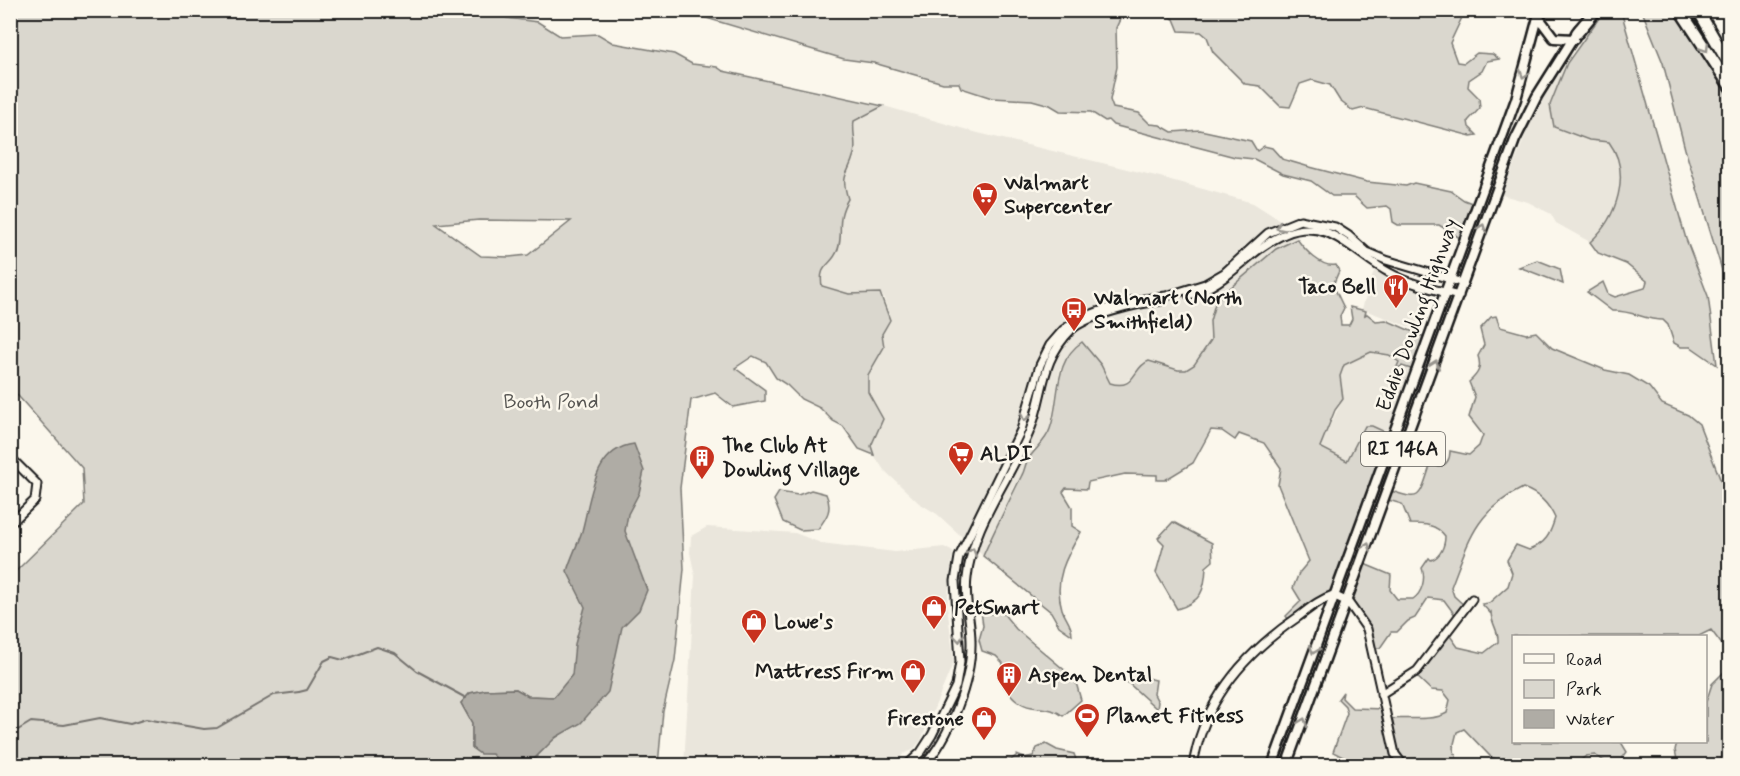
<svg xmlns="http://www.w3.org/2000/svg" width="1740" height="776" font-family="Mynerve,sans-serif">
	<rect width="100%" height="100%" fill="#fbf7ec"/>
	<filter id="ink" filterUnits="userSpaceOnUse"><feTurbulence type="fractalNoise" baseFrequency=".0167" numOctaves="2"/><feDisplacementMap in="SourceGraphic" scale="12" xChannelSelector="R" yChannelSelector="G"/><feConvolveMatrix kernelMatrix="1 2 1 2 8 2 1 2 1" color-interpolation-filters="sRGB"/></filter>
	<g filter="url(#ink)">
		<g fill="#eae6dc">
			<path d="M1567 63 1550 105 1554 126 1589 140 1609 142 1617 154 1621 176 1618 201 1604 230 1590 242 1556 223 1551 214 1528 202 1502 195 1536 108Z"/>
			<path d="M884 106 978 133 1160 177 1253 203 1286 224 1294 225 1297 236V239L1276 249 1216 300 1210 321 1211 339 1193 365 1186 370 1143 363 1136 374 1120 386 1110 383 1082 343 1060 369 1050 430 1035 452 1028 459 1024 472 1011 492 1006 511 983 556 937 514 919 503 884 470 874 455 871 446 883 419 868 392V375L884 347 882 334 890 320 884 298 880 293 849 294 822 286 820 275 824 266 830 262 840 241V212L847 199 843 182 855 153 852 132 854 121Z"/>
			<path d="M1374 271 1429 293 1415 329 1362 309Z"/>
			<path d="M1371 352 1396 358 1399 361 1397 368 1401 366 1417 371 1391 435 1372 426 1350 459 1342 460 1322 450 1321 443 1343 399 1340 376 1344 365Z"/>
			<path d="M707 527 795 533 821 543 895 552 944 547 953 552 947 605 954 661 921 740 913 750 903 754 896 765H684L695 576 690 553 691 536Z"/>
		</g>
		<g fill="#dad7ce" stroke="#7b7a75" stroke-width="1.5" fill-rule="evenodd">
			<path d="M11 11H491L507 18 538 22 560 36 598 34 613 43 674 54 692 64 717 67 723 71 883 106 854 121C852 132 857 144 854 154 848 177 840 172 848 199 835 221 844 230 838 249 832 267 818 263 822 286L849 294 880 293 890 320 882 334 884 347 868 375V392L883 419 871 446 874 455 859 449 843 426 833 421 820 408 801 399 787 385 776 378 766 362 753 356 735 368 765 390V401L733 407 715 393 691 400 680 488 684 569 675 660 663 711 658 765H524C538 759 545 745 557 737 571 727 583 720 596 707L573 674 555 697 528 696 516 689 485 690 470 693 461 703 472 723V748L480 753 492 754 502 765H11V576L84 504 82 468 11 388ZM479 220 571 221 528 255 509 257 481 256 436 224Z"/>
			<path d="M683 11H1120L1122 15 1116 28 1117 67 1110 100 1113 108 1139 113 1150 124 1160 125 1172 132 1200 130 1251 141 1257 151 1264 146 1272 148 1282 159 1306 166 1367 182 1406 186 1414 183 1451 191 1464 200 1490 210 1476 248 1439 225H1398L1393 222 1391 209 1387 206 1367 208 1354 196H1332L1311 181 1283 174 1254 159 1235 157 1113 125 1108 120 1105 121 1091 112 1060 111 1050 105 1032 100 992 98 961 88 959 83H943L874 63 844 59Z"/>
			<path d="M1155 11H1465L1450 43 1457 62 1464 63 1477 53 1492 54 1499 59 1487 61 1482 71 1469 80 1468 87 1479 98 1480 108 1468 121 1469 127 1477 135 1471 136 1364 108 1353 111 1340 101 1330 85 1312 80 1300 84 1290 107 1280 106 1260 86 1245 84 1213 52 1207 37 1201 32 1179 31 1174 19Z"/>
			<path d="M1604 11H1621L1686 239 1708 296 1717 365 1691 347H1681L1674 343 1668 325 1663 320C1643 320 1633 310 1612 311L1587 292 1603 282 1608 294 1615 297 1645 288 1647 281 1626 264 1598 253 1590 242C1617 218 1632 173 1609 142L1589 140 1554 127 1550 105 1558 85 1567 63Z"/>
			<path d="M1642 11H1674L1729 97V293L1685 149 1663 63Z"/>
			<path d="M1297 239C1305 250 1321 268 1336 265L1339 271 1333 285 1344 308 1340 316 1341 325H1349L1352 319 1350 307 1366 311 1365 315 1367 314 1376 321 1386 320 1429 339 1417 371 1402 366 1396 369 1399 362 1389 355 1371 352 1344 365 1340 376 1343 399 1335 410 1320 447 1347 461 1365 426H1372L1400 439 1381 488C1421 499 1417 506 1431 463L1439 467C1447 465 1450 460 1450 451L1469 455 1479 446 1483 435 1469 417 1475 397 1469 382C1478 374 1482 368 1478 356L1484 345 1480 329 1491 317 1496 316 1500 327 1526 334 1536 332 1552 348 1605 370 1629 375 1649 387 1662 404 1688 415 1699 424 1729 502V654L1711 630 1699 636H1514V742H1621L1627 752 1617 765H1610L1595 755 1586 756 1575 765H1513L1491 757 1464 729 1457 732 1453 748 1459 765H1351L1345 758 1333 752 1347 713 1345 706 1338 699 1343 692 1342 698 1352 708 1385 709 1387 719C1405 717 1432 722 1447 713L1450 700 1443 691 1431 690 1414 674 1448 633 1458 647 1484 653 1498 642C1499 630 1491 624 1491 612L1490 613 1482 604 1489 603 1508 586 1512 573 1507 560 1516 545 1529 550C1546 543 1550 535 1555 518 1548 503 1539 494 1523 488 1475 511 1469 541 1451 587L1454 596 1466 607 1458 619 1444 600 1428 598 1415 618 1408 621 1397 632H1391L1380 648H1375L1364 621 1350 603 1343 612 1337 609 1327 617 1335 587 1309 611 1290 622 1286 616 1301 601 1293 588 1299 573 1309 561 1278 485 1281 468 1264 443 1239 434 1235 440 1222 431 1211 430 1193 463 1165 480H1157V475L1125 474 1088 482 1087 489 1066 488 1063 492 1072 507V526L1081 532C1066 557 1053 580 1062 609 1065 619 1072 624 1072 635L1059 626 1051 612 983 556C995 529 1009 501 1022 475 1025 470 1025 463 1029 458 1035 449 1046 441 1050 429 1061 399 1052 362 1082 342L1101 365 1110 383C1136 391 1132 367 1149 361L1178 370H1186L1194 365 1211 340 1210 321 1216 300 1276 249ZM1385 499 1402 504 1410 524C1424 524 1436 524 1445 536 1445 545 1441 557 1431 560L1429 558 1422 568C1426 579 1422 593 1413 599H1397L1390 590 1391 575 1362 563Z"/>
			<path d="M1537 260 1560 269 1563 284 1519 267Z"/>
			<path d="M811 490 826 494C833 509 827 517 818 529L800 530 783 522 774 500 779 492 798 495Z"/>
			<path d="M1173 522 1212 543 1213 561 1206 567C1205 591 1201 602 1177 609L1156 573 1164 544 1158 538Z"/>
			<path d="M980 604 991 614 1002 612 1016 629 1075 679 1081 700 1063 716C1053 708 1044 709 1032 707 1018 705 1010 694 1002 684L1003 663 996 656 982 651 979 640 983 626Z"/>
			<path d="M1729 667V721L1720 765H1678L1675 750 1677 742H1706V702L1712 684Z"/>
			<path d="M1138 676 1156 680 1154 694 1158 702 1157 709 1125 680Z"/>
			<path d="M1046 744 1057 750 1074 754 1078 765H977L1011 760 1017 755 1024 758 1033 756 1037 748Z"/>
		</g>
		<path fill="#afaca5" stroke="#74726e" stroke-width="1.5" d="M634 444 644 471 639 493 628 514 625 531 647 590 639 610 622 627 608 692 581 723 556 737 531 762 524 765H502L492 754H480L472 748V723L461 703 470 693 485 690 516 689 528 696 554 697 572 675 575 644 585 607 567 571C571 557 578 544 582 531 591 499 593 449 634 444Z"/>
		<g fill="none" stroke-linecap="round" stroke-linejoin="round">
			<g stroke="#74726e" stroke-width="2">
				<path d="M299 692 307 690 324 661 332 657 343 660 377 647 395 653 417 671 454 691"/>
				<path d="M455 692 466 698"/>
				<path d="M10 731 18 730 31 722 64 725 100 718 130 724 146 719 204 729 217 728 274 695 299 692"/>
			</g>
			<defs>
				<g id="minor">
					<path d="M1189 295C1228 285 1249 249 1285 234 1329 215 1355 255 1390 273 1410 284 1436 290 1459 296"/>
					<path d="M10 457 37 484 35 500 10 524"/>
					<path d="M1381 694 1417 671 1472 599"/>
					<path d="M906 766 921 752 932 735 956 686 960 662 955 581 959 557 1021 430 1040 365 1050 345 1063 330 1079 319 1124 302 1166 296 1205 284 1224 273 1268 233 1300 220 1335 227 1349 236 1367 252 1386 260 1463 283"/>
					<path d="M923 766C950 739 972 679 971 641 971 620 964 600 967 578 972 525 1009 481 1029 433 1045 395 1039 362 1071 330 1087 315 1139 303 1161 301"/>
					<path d="M1193 766C1203 700 1245 653 1298 617 1310 608 1319 600 1333 595L1348 602 1367 629 1395 754 1404 766"/>
				</g>
				<g id="major">
					<path d="M1539 18 1554 38 1574 39"/>
					<path d="M1272 766 1516 99 1540 10"/>
					<path d="M1286 766 1515 140 1537 96 1579 29"/>
				</g>
				<g id="highway">
					<path d="M1680 10 1730 86"/>
					<path d="M1698 10 1730 66"/>
					<path d="M1712 10 1730 41"/>
					<path d="M1728 10 1730 15"/>
					<path d="M1577 33 1596 10"/>
				</g>
			</defs>
			<use href="#minor" stroke="#1c1c1c" stroke-width="11"/>
			<use href="#major" stroke="#1c1c1c" stroke-width="13"/>
			<use href="#highway" stroke="#1c1c1c" stroke-width="15"/>
			<use href="#minor" stroke="#fbf7ec" stroke-width="7"/>
			<use href="#major" stroke="#fbf7ec" stroke-width="8"/>
			<use href="#highway" stroke="#fbf7ec" stroke-width="10"/>
		</g>
		<defs><path id="oneway-chevron" d="M-2-3.5L2.5 0L-2 3.5" fill="none" stroke-width="1.6" stroke-linecap="round" stroke-linejoin="round" transform="scale(1.5)"/></defs>
		<g stroke="#97948e">
			<use href="#oneway-chevron" transform="translate(1705 48) rotate(57)"/>
			<use href="#oneway-chevron" transform="translate(1524 74) rotate(108)"/>
			<use href="#oneway-chevron" transform="translate(1280 227) rotate(155)"/>
			<use href="#oneway-chevron" transform="translate(1482 228) rotate(-70)"/>
			<use href="#oneway-chevron" transform="translate(1435 364) rotate(-70)"/>
			<use href="#oneway-chevron" transform="translate(1025 417) rotate(106)"/>
			<use href="#oneway-chevron" transform="translate(1367 547) rotate(-70)"/>
			<use href="#oneway-chevron" transform="translate(972 552) rotate(-72)"/>
			<use href="#oneway-chevron" transform="translate(959 638) rotate(85)"/>
			<use href="#oneway-chevron" transform="translate(1314 650) rotate(110)"/>
			<use href="#oneway-chevron" transform="translate(1303 722) rotate(-69)"/>
		</g>
	</g>
	<defs>
		<symbol id="supermarket-pin" viewBox="-11 -11 22 30"><path d="M0 17L-7.5 6A9.5 9.5 0 1 1 7.5 6Z" fill="#c8321e" stroke="#fbf7ec"/><path d="M-6-5.5h2.5l.6 2H6L4.5 2H-2.5L-4.4-4H-6ZM-1.5 3.2a1.3 1.3 0 1 0 .1 0ZM3 3.2a1.3 1.3 0 1 0 .1 0Z" fill="#fff"/></symbol>
		<symbol id="restaurant-pin" viewBox="-11 -11 22 30"><path d="M0 17L-7.5 6A9.5 9.5 0 1 1 7.5 6Z" fill="#c8321e" stroke="#fbf7ec"/><path d="M-5-6h1v4h1v-4h1v4h1v-4h1v5L-1.5 .5V6h-2V.5L-5-1ZM5-6V6H3V1.5H1.5Q1.5-4 5-6Z" fill="#fff"/></symbol>
		<symbol id="bus-pin" viewBox="-11 -11 22 30"><path d="M0 17L-7.5 6A9.5 9.5 0 1 1 7.5 6Z" fill="#c8321e" stroke="#fbf7ec"/><path d="M-5-6H5V4H4V6H2V4H-2V6H-4V4H-5ZM-3.5-4V0h7V-4ZM-3.5 1.2v1.5H-2V1.2ZM2 1.2v1.5H3.5V1.2Z" fill="#fff"/></symbol>
		<symbol id="building-pin" viewBox="-11 -11 22 30"><path d="M0 17L-7.5 6A9.5 9.5 0 1 1 7.5 6Z" fill="#c8321e" stroke="#fbf7ec"/><path d="M-4-6H4V6H1V3H-1V6H-4ZM-2.5-4.3h1.7v1.8h-1.7ZM.8-4.3h1.7v1.8H.8ZM-2.5-1h1.7V.8h-1.7ZM.8-1h1.7V.8H.8Z" fill="#fff"/></symbol>
		<symbol id="shop-pin" viewBox="-11 -11 22 30"><path d="M0 17L-7.5 6A9.5 9.5 0 1 1 7.5 6Z" fill="#c8321e" stroke="#fbf7ec"/><path d="M-5-2.5h2.3a2.7 3.5 0 0 1 5.4 0H5L5.5 6h-11ZM-1.5-2.5h3a1.5 2.3 0 0 0-3 0Z" fill="#fff"/></symbol>
		<symbol id="stadium-pin" viewBox="-11 -11 22 30"><path d="M0 17L-7.5 6A9.5 9.5 0 1 1 7.5 6Z" fill="#c8321e" stroke="#fbf7ec"/><path d="M0-5a6.5 5 0 1 0 0 10a6.5 5 0 1 0 0-10ZM-3.5-1.8h7v3.6h-7Z" fill="#fff"/></symbol>
	</defs>
	<g fill-rule="evenodd">
		<use href="#supermarket-pin" x="970" y="180" width="30" height="40"/>
		<use href="#restaurant-pin" x="1381" y="272" width="30" height="40"/>
		<use href="#bus-pin" x="1059" y="295" width="30" height="40"/>
		<use href="#supermarket-pin" x="946" y="439" width="30" height="40"/>
		<use href="#building-pin" x="687" y="443" width="30" height="40"/>
		<use href="#shop-pin" x="919" y="593" width="30" height="40"/>
		<use href="#shop-pin" x="739" y="607" width="30" height="40"/>
		<use href="#shop-pin" x="898" y="657" width="30" height="40"/>
		<use href="#building-pin" x="994" y="660" width="30" height="40"/>
		<use href="#stadium-pin" x="1072" y="701" width="30" height="40"/>
		<use href="#shop-pin" x="969" y="704" width="30" height="40"/>
	</g>
	<g text-anchor="middle" dominant-baseline="central" stroke-width="5" stroke-linejoin="round" paint-order="stroke">
		<rect fill="#fbf7ec" stroke="#5f5e5a" stroke-width="1.5" x="1361" y="432" width="84" height="34" rx="4.5"/>
		<g font-size="20" font-weight="bold" fill="#1c1c1c">
			<text x="1403" y="449">RI 146A</text>
		</g>
		<g font-size="21" font-weight="bold" fill="#1c1c1c" stroke="#fbf7ec" text-anchor="start">
			<text x="1004" y="183">Walmart<tspan x="1004" dy="24">Supercenter</tspan></text>
			<text x="1376" y="287" text-anchor="end">Taco Bell</text>
			<text x="1094" y="298">Walmart (North<tspan x="1094" dy="24">Smithfield)</tspan></text>
			<text x="722" y="446">The Club At<tspan x="722" dy="24">Dowling Village</tspan></text>
			<text x="980" y="454">ALDI</text>
			<text x="954" y="608">PetSmart</text>
			<text x="774" y="622">Lowe's</text>
			<text x="894" y="672" text-anchor="end">Mattress Firm</text>
			<text x="1028" y="675">Aspen Dental</text>
			<text x="1106" y="716">Planet Fitness</text>
			<text x="964" y="719" text-anchor="end">Firestone</text>
		</g>
		<g font-size="21" fill="#1c1c1c" stroke="#fbf7ec">
			<text transform="translate(1418 315) rotate(-70)">Eddie Dowling Highway</text>
		</g>
		<g font-size="21" fill="#555451" stroke="#fbf7ec">
			<text x="551" y="402">Booth Pond</text>
		</g>
	</g>
	<rect width="1740" height="776" fill="none" stroke="#fbf7ec" stroke-width="36"/>
	<rect x="18" y="18" width="1704" height="740" fill="none" stroke="#1c1c1c" stroke-width="2" filter="url(#ink)"/>
	<rect x="1512" y="635" width="195" height="108" fill="#fbf7ec" stroke="#a29f99" stroke-width="1.5"/>
	<rect x="1524" y="654" width="30" height="9" fill="#fbf7ec" stroke="#a29f99" stroke-width="1.5"/>
	<text x="1566" y="665" font-size="18" fill="#1c1c1c">Road</text>
	<rect x="1524" y="680" width="30" height="18" fill="#dad7ce" stroke="#a29f99" stroke-width="1.5"/>
	<text x="1566" y="695" font-size="18" fill="#1c1c1c">Park</text>
	<rect x="1524" y="710" width="30" height="18" fill="#afaca5" stroke="#a29f99" stroke-width="1.5"/>
	<text x="1566" y="725" font-size="18" fill="#1c1c1c">Water</text>
</svg>
